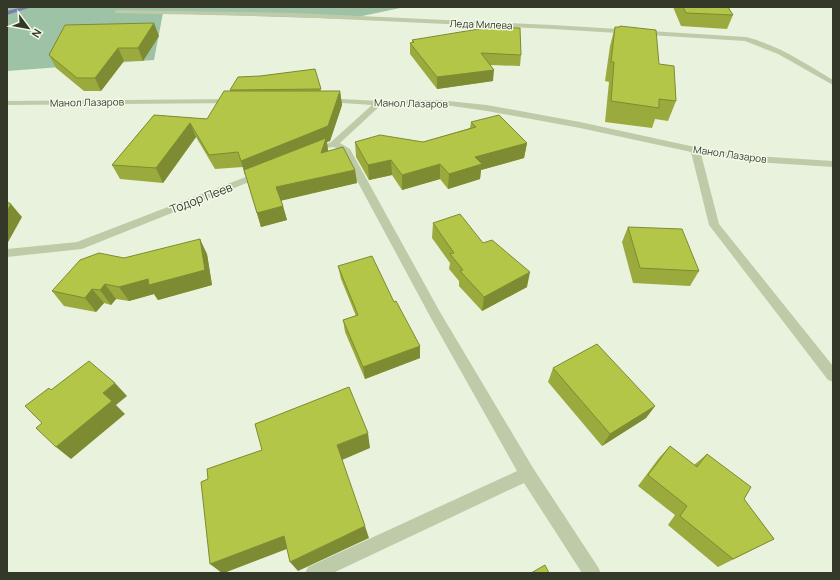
<svg xmlns="http://www.w3.org/2000/svg" width="840" height="580" font-family="Manrope,sans-serif">
	<rect width="100%" height="100%" fill="#e9f2dd"/>
	<path fill="#9dc2a6" d="M7 7H405L348 19 163 13 154 60 7 71Z"/>
	<g fill="none" stroke-linecap="round" stroke-linejoin="round">
		<path fill="#7c7eb0" fill-rule="evenodd" d="M23 7H32L7 15V11Z"/>
		<g fill="#becba9" fill-rule="evenodd">
			<path d="M117 10 296 13 553 25 746 37C778 45 805 63 833 80V85L778 54 745 41 553 29 296 17 115 13V11Z"/>
			<path d="M323 98 379 101 438 100 487 105 580 122 695 147 756 156 833 161V167L756 162 701 154 719 224 833 366V382L828 380 709 225 691 152 580 128 487 111 438 104 381 105 340 143 350 149 440 312 533 468 598 567 601 573H582L524 483 333 573H305L308 567 517 471 432 320 341 151 334 147 325 148 323 146 331 142 372 105 326 102 322 100Z"/>
			<path d="M234 99 238 101 237 103 7 105V101Z"/>
			<path d="M261 171 264 172 266 174 264 176 82 249 7 257V249L77 242Z"/>
		</g>
	</g>
	<g fill="#9aaa3d">
		<path d="M673 7H728L733 15 727 29 681 26Z"/>
		<path d="M615 27 659 64 676 101 668 121 655 119 652 128 605 122 609 82 605 81 610 46Z"/>
		<path d="M159 36 143 61H124L101 91H84L56 68 49 55Z"/>
		<path d="M412 40 521 55 520 66 491 65 493 81 437 89 410 54V43L412 42Z"/>
		<path d="M315 69 321 91H340L342 105 330 141 327 142 328 151 355 170 357 183 281 200 287 220 261 227 243 167 215 169 196 137 163 183 120 179 112 165 154 115 207 119 231 91 230 90 260 76Z"/>
		<path d="M471 122 527 143 524 158 481 170 480 179 448 189 440 179 402 190 392 175 369 180 356 157 355 142H423L470 128Z"/>
		<path d="M433 223 483 243 527 287 482 311 459 286V281L449 269 450 263 432 238Z"/>
		<path d="M628 227 699 271 690 286 633 283 622 242Z"/>
		<path d="M207 254 212 285 158 300 154 294 129 301 116 299 111 305 104 303 96 312 64 306 52 291 124 258Z"/>
		<path d="M338 266 420 358 365 379 345 332 343 320 356 316 341 279Z"/>
		<path d="M553 368 655 406 646 418 602 446 548 382Z"/>
		<path d="M670 446 694 465 707 454 744 499 774 539 718 567 668 525 675 515 638 486 659 458Z"/>
	</g>
	<g fill="#7d8b32">
		<path d="M154 23 159 36 143 61 138 48Z"/>
		<path d="M118 48 124 61 101 91 95 78Z"/>
		<path d="M494 70 493 81 437 89V77Z"/>
		<path d="M340 91 342 105 330 141 327 142 328 151 245 175 241 161Z"/>
		<path d="M190 123 196 137 163 183 156 168Z"/>
		<path d="M527 143 524 158 481 170 480 179 448 189 449 174 475 157Z"/>
		<path d="M391 160 392 175 369 180 368 165Z"/>
		<path d="M440 164V179L402 190V175Z"/>
		<path d="M355 170 357 183 280 201 276 187Z"/>
		<path d="M11 204 22 217 7 244V211Z"/>
		<path d="M283 206 287 220 261 227 257 213Z"/>
		<path d="M200 239 207 254 212 285 158 300 154 294 129 301 119 287 148 279Z"/>
		<path d="M530 272 527 287 482 311 484 297Z"/>
		<path d="M105 284 116 299 111 305 100 290Z"/>
		<path d="M92 289 104 303 96 312 85 298Z"/>
		<path d="M420 346V358L365 379 363 367Z"/>
		<path d="M115 383 127 396 116 405 125 414 71 459 56 447 103 393Z"/>
		<path d="M655 406 646 418 602 446 610 434Z"/>
		<path d="M368 433 370 448 342 460 337 445Z"/>
		<path d="M365 526 369 538 298 571 290 562Z"/>
		<path d="M284 536 292 547 224 573H222L210 564Z"/>
	</g>
	<g fill="#b3c647" stroke="#7d8b32">
		<path d="M683 7H728L733 15 686 13Z"/>
		<path d="M154 23 138 48H118L95 78H77L49 55 65 25Z"/>
		<path d="M620 26 656 30 659 64 674 66 676 101 659 99V108L611 101 614 62H611L615 27H620Z"/>
		<path d="M491 27 520 28 521 55 481 53 494 70 437 77 410 43 414 42 412 40Z"/>
		<path d="M315 69 321 89 230 90 238 77 260 76Z"/>
		<path d="M224 91H340L328 126 241 161 238 152 209 155 190 123 156 168 112 165 154 115 207 119Z"/>
		<path d="M499 115 527 143 475 157 482 164 449 174 440 164 402 175 391 160 368 165 355 142 380 135 423 142 476 127 471 122Z"/>
		<path d="M326 138 321 153 343 147 355 170 276 187 283 206 257 213 244 170Z"/>
		<path d="M7 202 11 204 7 211Z"/>
		<path d="M460 214 483 243 492 240 530 272 484 297 460 271 463 270 450 254 454 253 433 223Z"/>
		<path d="M628 227 682 229 699 271 640 268Z"/>
		<path d="M200 239 205 270 149 285 148 279 119 287 105 284 100 290 92 289 85 298 52 291 80 260 99 253 124 258Z"/>
		<path d="M372 256 394 302 396 301 420 346 363 367 343 320 358 315 338 266Z"/>
		<path d="M597 344 655 406 610 434 553 368Z"/>
		<path d="M89 361 115 383 103 393 112 401 56 447 36 428 42 423 25 406 49 388 51 390Z"/>
		<path d="M349 387 368 433 337 445 365 526 290 562 284 536 210 564 201 482 208 479 207 469 262 450 255 424Z"/>
		<path d="M670 446 697 467 707 454 751 487 744 499 774 539 733 559 680 516 687 506 648 475Z"/>
		<path d="M545 565 549 573H531Z"/>
	</g>
	<g text-anchor="middle" dominant-baseline="central" stroke-width="3" stroke-linejoin="round" paint-order="stroke">
		<g font-size="10" fill="#343829" stroke="#f3faea">
			<text transform="translate(481 24) rotate(2)">Леда Милева</text>
			<text transform="translate(87 102) rotate(-1)">Манол Лазаров</text>
			<text transform="translate(411 103) rotate(1)">Манол Лазаров</text>
			<text transform="translate(730 154) rotate(8)">Манол Лазаров</text>
		</g>
		<g font-size="12" fill="#343829" stroke="#f3faea">
			<text transform="translate(201 198) rotate(-21)">Тодор Пеев</text>
		</g>
	</g>
	<rect width="840" height="580" fill="none" stroke="#343829" stroke-width="16"/>
	<g transform="translate(28 28) rotate(122)" stroke="#f3faea" stroke-width="3" paint-order="stroke">
	<path d="M0-3L7 15L0 10L-7 15Z" fill="#343829"/>
	<text y="-6" font-size="11" font-weight="bold" text-anchor="middle" fill="#343829">N</text>
	</g>
</svg>
